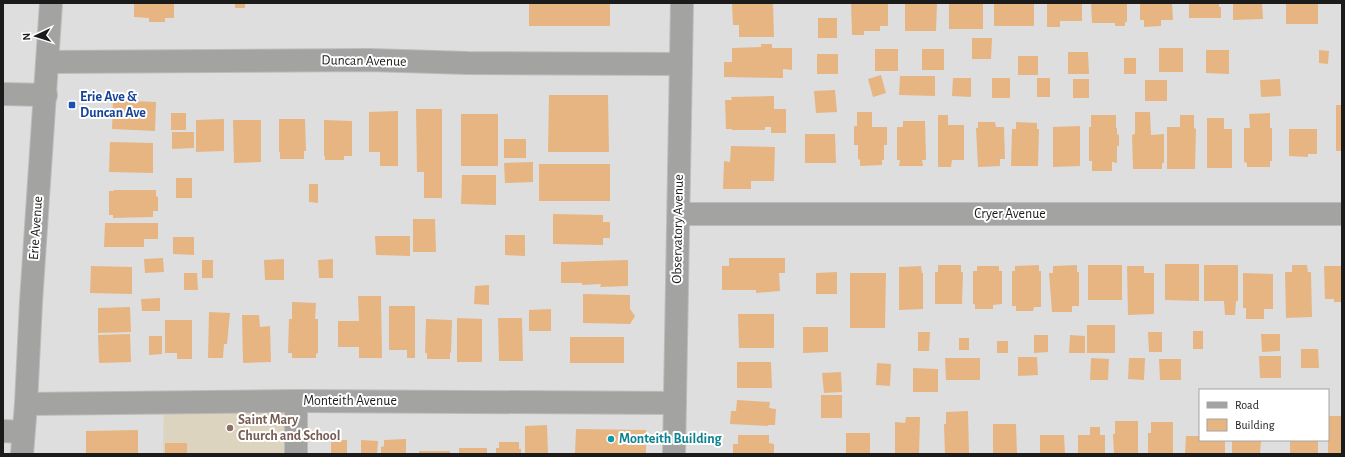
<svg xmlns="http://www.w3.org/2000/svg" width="1345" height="457" font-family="'Alegreya Sans',sans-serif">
	<rect width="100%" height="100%" fill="#dededf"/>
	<path fill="#dcd4bf" d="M296 401V454H163L164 402Z"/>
	<g fill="#e7b581">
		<path d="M134 3H174V18H165V22H149V18L134 17Z"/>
		<rect x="235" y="3" width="10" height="5"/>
		<rect x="529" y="3" width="81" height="23"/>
		<path d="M732 3H773L774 37H739V25H733Z"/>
		<path d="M851 3H888V26H880V31H864V35H852Z"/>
		<path d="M905 3H937L936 31H905Z"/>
		<rect x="949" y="3" width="34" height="26"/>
		<rect x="994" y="3" width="40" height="23"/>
		<path d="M1047 3H1082V21H1060V27H1047Z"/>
		<path d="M1091 3H1127V22H1125V26H1115V23H1092Z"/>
		<path d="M1140 3H1172L1173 20H1161V26L1144 27V20H1140Z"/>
		<path d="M1189 3H1219V7H1221V18H1189Z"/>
		<path d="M1233 3H1262L1263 19 1233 20Z"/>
		<rect x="1286" y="3" width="32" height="21"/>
		<rect x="818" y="18" width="19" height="20"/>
		<path d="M972 38H992L991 59H972Z"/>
		<path d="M761 44H772V48H792V70L783 69V78L724 77V62H732V48L761 47Z"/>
		<rect x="1159" y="48" width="24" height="24"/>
		<rect x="875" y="49" width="23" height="22"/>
		<rect x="922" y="49" width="22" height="21"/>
		<path d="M1206 50H1229V74L1206 73Z"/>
		<path d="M1319 50 1329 51 1328 64 1319 63Z"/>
		<path d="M1068 52H1088L1089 74H1068Z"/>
		<rect x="817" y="54" width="21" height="20"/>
		<rect x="1018" y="56" width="20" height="19"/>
		<rect x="1124" y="58" width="12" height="16"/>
		<path d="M881 75 886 93 873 97 868 79Z"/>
		<path d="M900 76H935V96L899 95Z"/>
		<path d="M953 78H971V97L952 96Z"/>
		<rect x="992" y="78" width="18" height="20"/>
		<rect x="1037" y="78" width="13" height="19"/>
		<rect x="1073" y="79" width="16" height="19"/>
		<path d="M1280 79 1281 96 1261 97 1260 80Z"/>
		<rect x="1145" y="80" width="22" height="21"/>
		<path d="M835 90 837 112 816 113 814 91Z"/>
		<path d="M549 95H608L609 152H548Z"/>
		<path d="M774 96V109H786V133H771V127H765V130H732V129H726L725 100H732L731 97Z"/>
		<path d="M113 100 156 102 155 131 112 129Z"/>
		<rect x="1336" y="105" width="6" height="46"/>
		<path d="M416 109H442V198H424V172H417Z"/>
		<path d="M398 111V166H380V152H369V112Z"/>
		<path d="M857 112H872V127H887V145H884V160H882V165L860 166V160L858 159V145H854V126H857Z"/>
		<path d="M1135 112H1150L1151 135 1164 134V163H1162V169H1133L1132 135 1135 134Z"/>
		<rect x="171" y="113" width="15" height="17"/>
		<path d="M1270 113V128H1272V161H1270V167H1247V163L1244 162V128H1250L1249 114Z"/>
		<rect x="461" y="114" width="37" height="52"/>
		<path d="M938 115H948V125H964V160H952L951 167H938Z"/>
		<path d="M1091 115H1116V128H1117V134L1119 135V146H1117V163L1112 162V171H1092V161H1089V127H1091Z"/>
		<path d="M1180 115H1194V128L1196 129 1195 169H1167V127H1180Z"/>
		<path d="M1207 118H1224V129H1232V168H1207Z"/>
		<path d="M224 119V151L196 152V120Z"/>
		<path d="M279 119H305L306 151H304V159H280V152H279Z"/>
		<path d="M233 120H261V162L234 163Z"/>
		<path d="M324 120 352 121V156H344V160H325V156H324Z"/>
		<path d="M903 121H925L926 160H922L923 166H899L900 160H897V127H903Z"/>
		<path d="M978 122H995L996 127H1004L1005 159H1000V166L978 167 976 128H978Z"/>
		<path d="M1016 122 1037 123V129H1039L1038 166H1011L1012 129H1016Z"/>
		<path d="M1080 126V166L1053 167V127Z"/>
		<path d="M1289 129H1317V154H1308V157L1289 156Z"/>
		<path d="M172 132H194V148L172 149Z"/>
		<path d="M805 134H835L836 163H805Z"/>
		<rect x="504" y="139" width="22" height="19"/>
		<path d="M110 142 153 143V173L109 172Z"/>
		<path d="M731 146 775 147 774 181H751V189H723L724 161 730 162Z"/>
		<path d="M533 162V182L505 183 504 163Z"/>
		<rect x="539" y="164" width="71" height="37"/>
		<path d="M462 175H496V205L461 204Z"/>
		<rect x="176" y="178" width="16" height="20"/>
		<path d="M309 184H318V203L309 202Z"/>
		<path d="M114 190H156V196L158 197V211H153V217L113 218V215H109V191H114Z"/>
		<path d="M553 214 603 215V222H610V238H603V245L553 244Z"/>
		<path d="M413 219H435L436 252H413Z"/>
		<path d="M105 223H158V239H144V247H104Z"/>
		<path d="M505 235H525V256L505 255Z"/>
		<path d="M375 236H410V256L376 255Z"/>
		<path d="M173 237H194V255L173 254Z"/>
		<path d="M163 258 164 272 145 273 144 259Z"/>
		<path d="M729 258H785V273H779L780 291 756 293V290H722V266H729Z"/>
		<path d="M284 259V280H265L264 260Z"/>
		<path d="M333 259V278H319L318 260Z"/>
		<rect x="202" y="260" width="11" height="18"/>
		<path d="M628 260V286L600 287 601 284 582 285V283H561V262Z"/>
		<path d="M1165 264H1199V301L1165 300Z"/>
		<path d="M938 265H961V272H963L962 304H935V272H938Z"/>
		<path d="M1039 265V271H1041V307H1034L1033 311H1016V306H1012V271H1015V266Z"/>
		<path d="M1077 265V272H1079V306H1072V312H1052L1049 273H1053V266Z"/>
		<rect x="1088" y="265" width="34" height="35"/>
		<path d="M1204 265H1238V301H1236L1235 315H1225L1224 301H1204Z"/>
		<path d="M1292 265H1307L1308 272H1311L1312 317 1286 318 1285 272H1292Z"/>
		<path d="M91 266 132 267V294L90 293Z"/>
		<path d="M921 266 922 273H923V309L899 310V267Z"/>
		<path d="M977 266H999V271H1002V304L993 305V309H975V304H973V271H977Z"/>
		<path d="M1127 266H1144V273H1154V314L1128 315Z"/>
		<path d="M1324 266H1342V302H1334V299H1325Z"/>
		<path d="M837 272V294H816V273Z"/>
		<path d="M184 273H197L198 290H184Z"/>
		<path d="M850 273H886L885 328H850Z"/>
		<path d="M1243 273 1273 274V309H1264V319H1246V308H1243Z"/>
		<path d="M489 285V305L474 304 475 286Z"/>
		<path d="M583 294 630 295V309L635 316 630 324 583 323Z"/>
		<path d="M358 296H381L382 358H359V347H338V321H359Z"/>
		<path d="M160 298V311H142L141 299Z"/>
		<path d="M292 302 316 303 315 319H318V353L316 354V358H292V353H288L289 319H292Z"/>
		<path d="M389 306H415V358H407V350H389Z"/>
		<path d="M130 307 131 332 98 333V308Z"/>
		<path d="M551 309V331H529V310Z"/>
		<path d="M209 312 230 313 227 344H224L223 358H208Z"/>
		<path d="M738 314H774V348H739Z"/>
		<path d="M242 315H259L260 327 270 326 271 362 243 363Z"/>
		<path d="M457 318 482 319V362H457Z"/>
		<path d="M498 318H522L523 361H499Z"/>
		<path d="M426 319 452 320 451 353 450 352V359H427V353H425Z"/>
		<path d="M165 320H192V359H177V353H165Z"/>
		<rect x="1087" y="325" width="28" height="28"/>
		<path d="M803 327H828V352L803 353Z"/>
		<rect x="1193" y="331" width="10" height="18"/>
		<path d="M918 332H930L929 351H918Z"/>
		<path d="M1148 332H1162V352H1149Z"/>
		<path d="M130 334 131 362 99 363 98 335Z"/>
		<path d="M1261 334H1280V351L1262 352Z"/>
		<path d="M1034 335H1048V352L1034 353Z"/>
		<path d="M1070 335 1085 336V353H1069Z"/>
		<path d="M149 336H162V354L149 355Z"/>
		<rect x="570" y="337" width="54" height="26"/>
		<rect x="959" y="338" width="10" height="12"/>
		<rect x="997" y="341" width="11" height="12"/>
		<path d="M1301 349H1318L1319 368H1301Z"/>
		<path d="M1259 356H1281V378H1260Z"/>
		<path d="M1018 357H1037L1038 375 1018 376Z"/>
		<path d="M945 358H980V380H946Z"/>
		<path d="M1091 358 1109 359 1108 380H1090Z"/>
		<path d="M1129 358H1145L1144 380 1128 379Z"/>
		<path d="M1159 359H1181V380H1160Z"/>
		<path d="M737 362H771L772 388H737Z"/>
		<path d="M877 363 891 364 890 386 876 385Z"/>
		<path d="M913 368 938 369V392H913Z"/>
		<path d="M841 372 842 392 824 393 822 373Z"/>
		<rect x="821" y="395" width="21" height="23"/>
		<path d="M737 400 770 402 769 408 776 409 775 425H768V426L730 424 731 411H736Z"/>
		<path d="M968 411 969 454H945L944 424H946V412Z"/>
		<rect x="1328" y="416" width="14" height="38"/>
		<path d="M906 417H920L919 454H895V422L905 423Z"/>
		<path d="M1115 421H1138V454H1114L1113 434H1115Z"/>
		<path d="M1151 422H1173V454H1148V433H1151Z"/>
		<path d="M993 424H1016L1017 454H993Z"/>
		<path d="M547 425 548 454H525V426Z"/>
		<path d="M1090 427H1100V435H1105V454H1078V435H1090Z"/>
		<path d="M576 429 646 430V454H575Z"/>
		<path d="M138 430V454H86V431Z"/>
		<rect x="846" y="433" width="24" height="21"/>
		<path d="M738 435H769V443L774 444V454H733V444H738Z"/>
		<path d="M1040 435H1064L1065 454H1040Z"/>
		<path d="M1186 436H1200V440H1225V454H1185Z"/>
		<path d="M406 439V454H381V447L384 446V440Z"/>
		<rect x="331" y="440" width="16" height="14"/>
		<path d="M361 440 378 441 377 454H361Z"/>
		<path d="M1232 440H1261L1260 454H1232Z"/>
		<rect x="1290" y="440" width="28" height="14"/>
		<path d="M499 442H519V449H521V454H496V448H499Z"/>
		<rect x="165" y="443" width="22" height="11"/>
		<rect x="459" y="448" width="28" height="6"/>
		<rect x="419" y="451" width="31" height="3"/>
	</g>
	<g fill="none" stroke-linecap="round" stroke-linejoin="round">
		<defs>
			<g id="minor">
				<path d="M48 62 369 60 468 63 681 64"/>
				<path d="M3 94 46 95"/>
				<path d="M679 214H1342"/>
				<path d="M296 401V454"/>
				<path d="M26 404 296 401 675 403"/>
				<path d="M3 431 23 432"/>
				<path d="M22 454 26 404 31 302 51 3"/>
				<path d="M674 454 682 3"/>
			</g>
		</defs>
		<use href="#minor" stroke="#bbbbbc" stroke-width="24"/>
		<use href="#minor" stroke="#a3a3a2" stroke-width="22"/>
	</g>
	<rect fill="#1a4fb4" stroke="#fff" stroke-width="1.5" x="68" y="101" width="8" height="8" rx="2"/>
	<circle fill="#8d6e63" stroke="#fff" stroke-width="1.5" cx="230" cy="428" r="4"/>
	<circle fill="#0f9aa8" stroke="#fff" stroke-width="1.5" cx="611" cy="439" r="4"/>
	<g text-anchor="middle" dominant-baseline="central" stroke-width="4" stroke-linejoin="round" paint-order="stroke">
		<g font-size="14" fill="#1b1b1b" stroke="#fff">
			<text transform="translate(364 61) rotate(1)">Duncan Avenue</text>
			<text x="1010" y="214">Cryer Avenue</text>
			<text transform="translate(36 228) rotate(-86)">Erie Avenue</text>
			<text transform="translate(678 229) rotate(-89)">Observatory Avenue</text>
			<text x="350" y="401">Monteith Avenue</text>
		</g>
		<g font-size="14" font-weight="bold" fill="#164399" stroke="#fff" text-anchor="start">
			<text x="80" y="97">Erie Ave &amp;<tspan x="80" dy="16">Duncan Ave</tspan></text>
		</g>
		<g font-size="14" font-weight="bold" fill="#785e54" stroke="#fff" text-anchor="start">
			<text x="238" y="420">Saint Mary<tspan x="238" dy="16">Church and School</tspan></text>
		</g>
		<g font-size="14" font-weight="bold" fill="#0d838f" stroke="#fff" text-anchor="start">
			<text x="619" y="439">Monteith Building</text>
		</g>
	</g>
	<rect width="1345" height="457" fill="none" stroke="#1b1b1b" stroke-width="8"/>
	<rect x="1199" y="389" width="130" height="52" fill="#ffffff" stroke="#a4a4a4"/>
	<rect x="1207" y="402" width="20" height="6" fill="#a3a3a2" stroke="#a4a4a4"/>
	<text x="1235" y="409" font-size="12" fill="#1b1b1b">Road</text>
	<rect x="1207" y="419" width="20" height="12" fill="#e7b581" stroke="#a4a4a4"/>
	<text x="1235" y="429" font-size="12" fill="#1b1b1b">Building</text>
	<g transform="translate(36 36) rotate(266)" stroke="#ffffff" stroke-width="3" paint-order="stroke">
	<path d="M0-3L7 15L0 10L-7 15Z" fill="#1b1b1b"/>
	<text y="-6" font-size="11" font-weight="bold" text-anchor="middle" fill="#1b1b1b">N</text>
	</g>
</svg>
